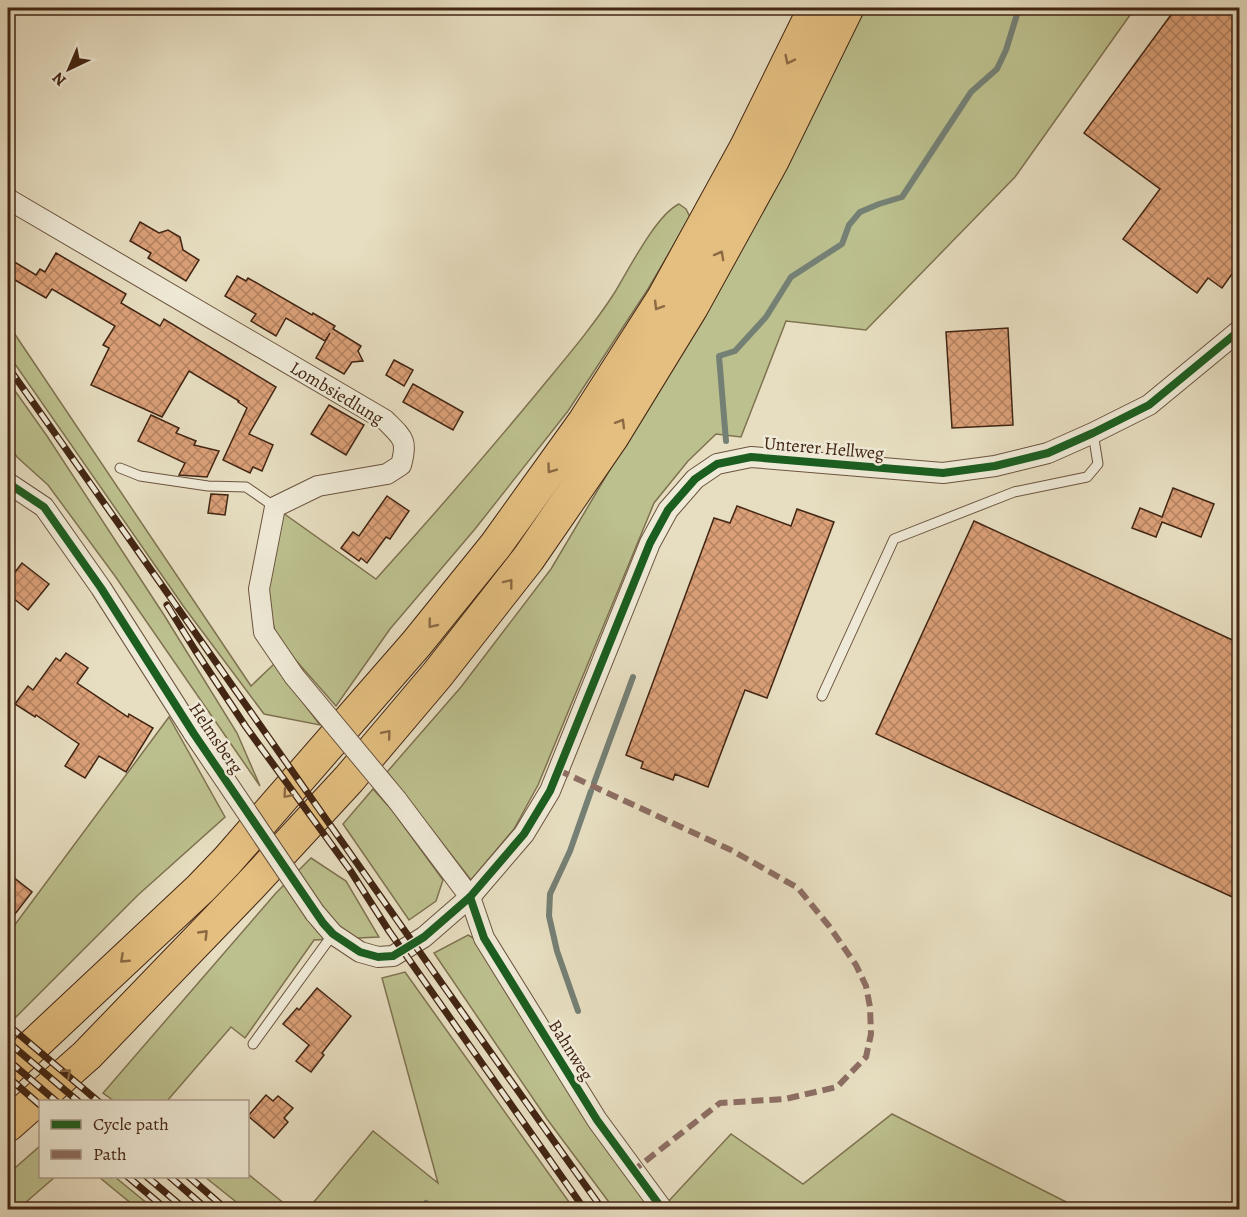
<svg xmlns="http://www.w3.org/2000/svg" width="1247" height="1217" font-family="Alegreya,serif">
	<defs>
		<pattern id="building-cross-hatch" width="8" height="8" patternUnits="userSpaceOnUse" patternTransform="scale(1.5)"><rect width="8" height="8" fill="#dba078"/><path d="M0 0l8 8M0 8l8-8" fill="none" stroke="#b38261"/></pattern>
	</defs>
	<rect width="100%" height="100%" fill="#e7dec1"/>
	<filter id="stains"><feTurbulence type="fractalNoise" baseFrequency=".00333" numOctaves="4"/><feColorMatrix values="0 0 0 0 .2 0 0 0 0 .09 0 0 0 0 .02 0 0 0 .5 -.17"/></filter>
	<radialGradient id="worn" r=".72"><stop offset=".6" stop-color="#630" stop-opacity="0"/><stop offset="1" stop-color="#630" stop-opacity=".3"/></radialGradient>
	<g fill="#bcc08e" stroke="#7f7250" stroke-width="1.5">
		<path d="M858 8H1135L1015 177 866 330 786 321 741 437 716 434 688 461 654 503 538 785 514 829 471 880 387 772 461 687 551 569 704 311Z"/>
		<path d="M679 204 686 209 690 217 648 289 568 411 475 529 390 629 336 706 277 639 268 603 269 585 283 513 376 579C431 518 485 456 537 393 564 360 592 328 615 292 629 269 656 215 679 204Z"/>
		<path d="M8 324 251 686 274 664 320 725 264 714 184 607 8 354Z"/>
		<path d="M8 381 47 436 164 615 237 733 260 786 115 576 48 485 17 457 8 443Z"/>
		<path d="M169 717 225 817 138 895 14 1019 8 1013V934Z"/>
		<path d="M373 789 392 810 443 880 436 901 409 920 343 824Z"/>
		<path d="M311 858 346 881 379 937 314 940 245 1038 231 1027 167 1101H114L103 1093 276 893Z"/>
		<path d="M468 935 478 941 652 1209H614L547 1119 434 953Z"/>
		<path d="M405 972 574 1209H308L373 1131 438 1183 382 978Z"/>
		<path d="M892 1114 1080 1209 669 1210 665 1205 731 1134 803 1184Z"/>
		<path d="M40 1146V1176L55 1177 18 1209H8V1174Z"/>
		<path d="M248 1174 291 1209H245L205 1177 248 1176Z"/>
		<path d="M99 1177H115L154 1209H138Z"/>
	</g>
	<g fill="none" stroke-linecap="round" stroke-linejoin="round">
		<g stroke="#758075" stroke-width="6">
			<path d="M726 441 719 356 735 351 766 317 791 277 842 244 849 225 860 212 879 204 902 197 971 92 997 69 1006 50 1019 8"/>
			<path d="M594 783 633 677"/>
			<path d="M578 1011 557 951 549 916 550 894 570 851 591 791"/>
			<path d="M420 1210 426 1203"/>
		</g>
	</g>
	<g fill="url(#building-cross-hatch)" stroke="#422513" stroke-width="1.5">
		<path d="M1176 8H1239V264L1222 288 1208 278 1197 293 1123 239 1160 189 1084 133Z"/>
		<path d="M140 222 159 233 168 230 180 237 183 250 199 260 186 281 148 258 151 253 130 241Z"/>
		<path d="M56 253 126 294 121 303 160 326 164 319 276 387 249 434 273 445 262 471 253 467 250 473 223 460 247 408 238 402 239 401 189 371 162 417 91 385 109 348 103 345 115 326 52 289 46 298 8 276V258L36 275 40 269 45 272Z"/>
		<path d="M237 276 246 281 248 278 312 315 313 313 335 326 333 329 361 346 358 351 363 361 352 362 344 374 316 358 330 333 325 341 286 318 276 336 251 321 256 314 225 296Z"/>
		<path d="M1008 328 1013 425 952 428 946 332Z"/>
		<path d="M394 360 413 370 404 386 386 375Z"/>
		<path d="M413 384 463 412 453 430 403 402Z"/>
		<path d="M329 405 364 425 346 455 311 434Z"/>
		<path d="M151 415 179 428 176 433 196 441 194 445 219 451 207 477 179 475 185 463 138 441Z"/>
		<path d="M1173 488 1214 504 1201 537 1162 522 1156 537 1132 528 1140 508 1162 517Z"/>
		<path d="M211 494 228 495 225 515 208 513Z"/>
		<path d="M387 496 409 511 390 539 386 537 367 563 361 558 359 561 341 548 353 532 359 536Z"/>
		<path d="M737 506 791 526 797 509 834 522 767 698 745 690 708 787 675 774 673 780 641 768 643 762 626 755 714 518 730 523Z"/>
		<path d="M974 521 1239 643V900L876 734Z"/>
		<path d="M22 563 49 584 28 610 8 594V581Z"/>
		<path d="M66 653 88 668 77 683 128 717 129 714 153 728 126 772 99 756 85 778 65 766 79 744 36 715 35 717 15 704 28 686 33 690 56 658 60 661Z"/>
		<path d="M8 873 32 892 8 923Z"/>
		<path d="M317 988 351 1016 322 1053 324 1055 311 1072 296 1061 309 1045 283 1024 297 1008 299 1010Z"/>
		<path d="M266 1095 273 1101 278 1096 293 1108 284 1118 288 1122 274 1138 248 1116Z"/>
	</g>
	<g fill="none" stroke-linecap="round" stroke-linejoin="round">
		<defs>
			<g id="lane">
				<path d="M120 468 140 476 208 486 246 487 275 507"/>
				<path d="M822 696 894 539 1014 492 1087 477 1098 464 1093 433"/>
				<path d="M253 1044 333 934"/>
			</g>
			<g id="street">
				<path d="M8 199 385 420C403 438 408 440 401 465L387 474 318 486 275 507 259 589 264 632 294 676"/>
				<path d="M8 483 44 507 101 588 194 734"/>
				<path d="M397 800 470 897 484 938 597 1120 663 1210"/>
				<path d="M315 913 333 934 360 952 378 957 393 956 424 937 470 897 524 834 550 791 650 543 668 510 695 479 717 464 751 457 943 473 995 466 1048 453 1093 433 1149 405 1240 330"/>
			</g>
			<g id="highway">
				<path d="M8 1069 201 888 227 861 417 643 496 545 585 421 663 299 746 148 815 8"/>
				<path d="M8 1125 87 1055 249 887 349 779 437 675 528 559 612 437 691 308 772 161 847 8"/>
			</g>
		</defs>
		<use href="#lane" stroke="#6b533e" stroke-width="11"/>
		<use href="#street" stroke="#6b533e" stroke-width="22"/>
		<use href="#highway" stroke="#422513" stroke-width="35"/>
		<use href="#lane" stroke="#efead7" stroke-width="9"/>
		<use href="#street" stroke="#efead7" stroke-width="20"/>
		<use href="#highway" stroke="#e4bf80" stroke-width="33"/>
		<defs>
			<g id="rail">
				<path d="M8 367C207 648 402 930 603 1210"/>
				<path d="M167 605 195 650 246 727 350 870 389 931 585 1210"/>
				<path d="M8 1025 99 1102"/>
				<path d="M8 1042 79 1102"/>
				<path d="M8 1060 57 1102"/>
				<path d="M8 1077 40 1105"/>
				<path d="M127 1176 167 1210"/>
				<path d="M146 1176 186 1210"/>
				<path d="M169 1176 208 1210"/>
				<path d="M188 1176 227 1210"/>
			</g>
		</defs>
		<use href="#rail" stroke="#422513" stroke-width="7"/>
		<use href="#rail" stroke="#efead7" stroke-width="4.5" stroke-dasharray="14" stroke-linecap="butt"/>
		<defs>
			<g id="street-bridge">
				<path d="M294 676 397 800"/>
				<path d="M194 734 315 913"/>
			</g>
		</defs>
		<use href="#street-bridge" stroke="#6b533e" stroke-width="22" stroke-linecap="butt"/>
		<use href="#street-bridge" stroke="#efead7" stroke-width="20"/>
		<path stroke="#8d6e63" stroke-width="6" stroke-dasharray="12 6" stroke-linecap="butt" d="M558 770 733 851 798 888 829 926 856 965 866 986 870 1007 871 1034 866 1057 837 1087 785 1099 720 1103 634 1170"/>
		<defs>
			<g id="cycleway">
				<path d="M8 483 44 507 101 588 194 734 323 923 333 934 360 952 378 957 393 956 424 937 470 897 524 834 550 791 650 543 668 510 695 479 717 464 751 457 943 473 995 466 1048 453 1093 433 1149 405 1240 330"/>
				<path d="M470 897 484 938 597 1120 663 1210"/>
			</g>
		</defs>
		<use href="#cycleway" stroke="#efead7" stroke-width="11"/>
		<use href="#cycleway" stroke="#1b5e20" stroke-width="8"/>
	</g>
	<defs><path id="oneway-chevron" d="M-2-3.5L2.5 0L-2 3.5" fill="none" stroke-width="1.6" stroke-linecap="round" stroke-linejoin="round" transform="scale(1.5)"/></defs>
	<g stroke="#8b6a44">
		<use href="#oneway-chevron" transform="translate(789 60) rotate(116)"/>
		<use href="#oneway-chevron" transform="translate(720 255) rotate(-61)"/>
		<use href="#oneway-chevron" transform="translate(658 306) rotate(122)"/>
		<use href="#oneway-chevron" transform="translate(621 423) rotate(-59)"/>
		<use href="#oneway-chevron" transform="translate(551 469) rotate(126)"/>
		<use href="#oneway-chevron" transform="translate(509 583) rotate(-52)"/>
		<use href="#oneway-chevron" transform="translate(432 624) rotate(129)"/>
		<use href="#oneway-chevron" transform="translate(387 734) rotate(-50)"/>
		<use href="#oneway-chevron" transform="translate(287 794) rotate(131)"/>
		<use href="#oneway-chevron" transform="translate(204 934) rotate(-46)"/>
		<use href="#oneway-chevron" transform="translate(124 959) rotate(137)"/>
		<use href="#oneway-chevron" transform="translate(67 1073) rotate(-41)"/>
	</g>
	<g text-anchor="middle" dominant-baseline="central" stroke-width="5" stroke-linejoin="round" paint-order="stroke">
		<g font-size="18" fill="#422513" stroke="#efead7">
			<text transform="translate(337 393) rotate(31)">Lombsiedlung</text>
			<text transform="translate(824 448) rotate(5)">Unterer Hellweg</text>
			<text transform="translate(216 738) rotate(56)">Helmsberg</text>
			<text transform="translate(571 1050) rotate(58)">Bahnweg</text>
		</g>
	</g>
	<rect width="1247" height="1217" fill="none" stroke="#e7dec1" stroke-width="30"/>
	<rect x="9" y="9" width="1229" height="1199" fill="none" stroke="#422513" stroke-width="3"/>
	<rect x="15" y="15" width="1217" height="1187" fill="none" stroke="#422513" stroke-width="1.5"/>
	<rect x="39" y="1100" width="210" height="78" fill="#efead7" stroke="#aa9b89" stroke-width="1.5"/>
	<rect x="51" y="1120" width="30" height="9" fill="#1b5e20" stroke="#aa9b89" stroke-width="1.5"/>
	<text x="93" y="1130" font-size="18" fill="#422513">Cycle path</text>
	<rect x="51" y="1150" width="30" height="9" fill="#8d6e63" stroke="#aa9b89" stroke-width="1.5"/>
	<text x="93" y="1160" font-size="18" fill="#422513">Path</text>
	<g transform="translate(69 69) rotate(224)" stroke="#efead7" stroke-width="4.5" paint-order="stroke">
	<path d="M0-4.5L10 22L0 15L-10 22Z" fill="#422513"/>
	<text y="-9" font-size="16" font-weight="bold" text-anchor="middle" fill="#422513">N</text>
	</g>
	<rect width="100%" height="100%" filter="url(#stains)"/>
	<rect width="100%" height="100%" fill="url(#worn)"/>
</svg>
